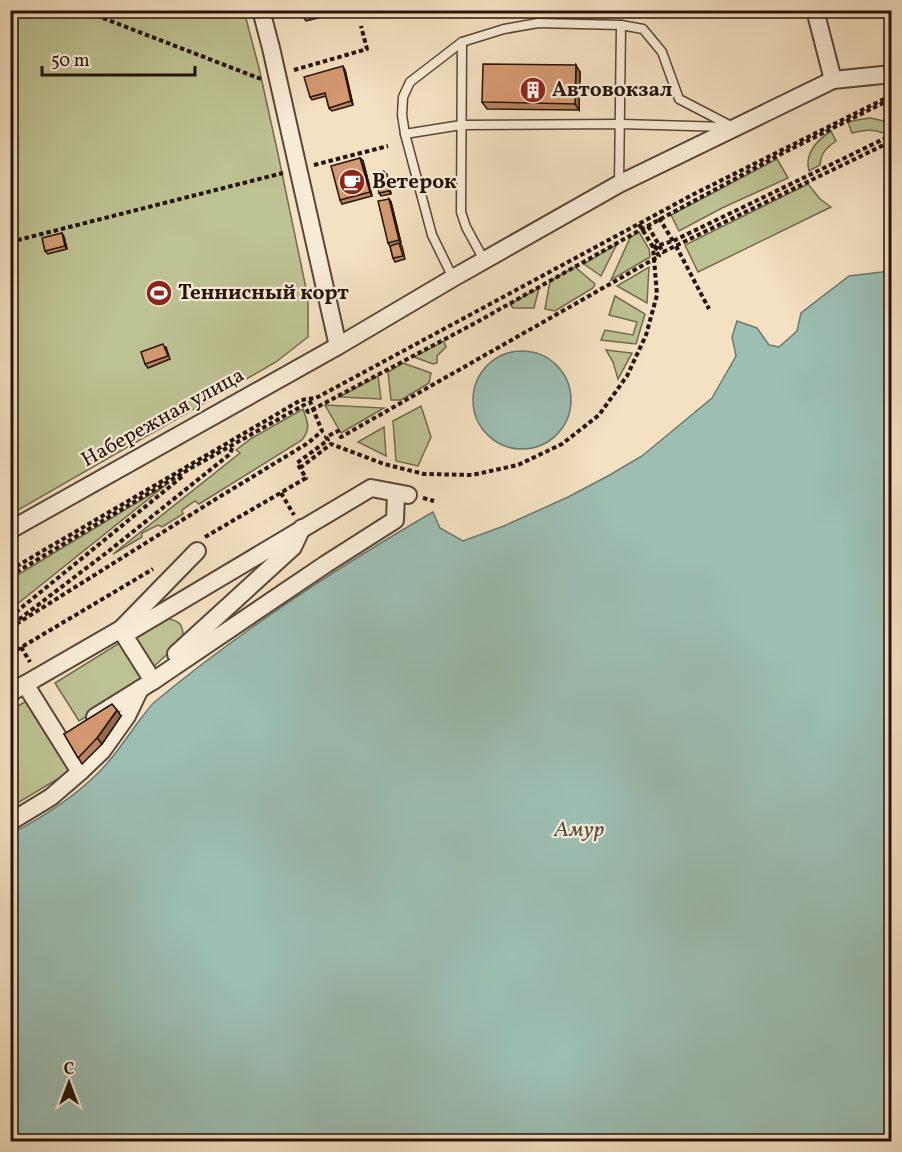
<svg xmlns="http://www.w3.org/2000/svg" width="902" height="1152" font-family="Vollkorn,serif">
	<rect width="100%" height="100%" fill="#f4e1c1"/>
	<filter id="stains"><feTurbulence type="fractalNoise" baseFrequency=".00333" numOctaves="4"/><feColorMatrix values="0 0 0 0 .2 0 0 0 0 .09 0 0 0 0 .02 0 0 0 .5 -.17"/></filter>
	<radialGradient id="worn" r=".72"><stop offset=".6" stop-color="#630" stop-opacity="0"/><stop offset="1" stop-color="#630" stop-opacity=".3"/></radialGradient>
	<g fill="#bdc292" stroke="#716a4e" stroke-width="1.5">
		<path d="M10 11H244L259 68 278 154 308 298V337L276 362 11 514Z"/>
		<path d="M870 118 884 121 891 125V128L884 133C875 129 862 130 852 133L848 122 857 120Z"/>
		<path d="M831 131 836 141C826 148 821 153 820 165L809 171C804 154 817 140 831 131Z"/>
		<path d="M777 159 788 178 722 208 679 231 671 215Z"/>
		<path d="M808 184 820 199 831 207 698 272 685 245Z"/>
		<path d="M639 232 649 249 650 257 611 280 630 238Z"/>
		<path d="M617 244 601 276 584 264Z"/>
		<path d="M575 267 595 284 593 288 555 311 545 309 550 281Z"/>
		<path d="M649 267 647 303 617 286Z"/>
		<path d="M539 288 534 308H513L510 304Z"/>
		<path d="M615 296 645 314 636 344 601 340 605 330 633 335 637 322 609 315Z"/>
		<path d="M444 341 446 347 437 356V363L433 364 414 357Z"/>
		<path d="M606 350 632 353 618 379 613 362Z"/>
		<path d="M403 363 431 373 429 383 401 400H391L388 372Z"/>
		<path d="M378 376 381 399 339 397Z"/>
		<path d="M325 405 384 408 341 433Z"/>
		<path d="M421 406 431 437 418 466 396 461 393 421Z"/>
		<path d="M303 409C308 423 311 428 302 440L199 504 195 501 182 510 183 514 162 527 158 525 142 533V537L113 554 240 453 236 450 252 438Z"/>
		<path d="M384 427 386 456 358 442Z"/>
		<path d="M166 485 11 609V579Z"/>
		<path d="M164 619C179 619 184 624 183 640L152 668 134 637Z"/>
		<path d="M121 642 145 680 79 721 55 683Z"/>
		<path d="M28 700 71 771 11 807V710Z"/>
	</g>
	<g fill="#9cbeb3" stroke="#6c796f" stroke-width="1.5">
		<path d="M891 269V1141H11V834C41 818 76 796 100 771 116 755 128 735 142 717 147 711 151 704 157 700 242 630 338 567 433 512L440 528 463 541 504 526 568 497 608 476 642 456 712 398 736 356 732 337 737 321 757 328 769 345 779 347 797 331 801 313 849 276 882 272Z"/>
		<circle cx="522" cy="400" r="49"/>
	</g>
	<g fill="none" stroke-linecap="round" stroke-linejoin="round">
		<defs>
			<g id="lane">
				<path d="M462 42 461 212 466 227 484 260"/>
				<path d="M405 134 461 125 621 124 727 127"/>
				<path d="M619 184 621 25"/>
				<path d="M453 278 432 235 405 134 402 115 403 97 410 82 462 42 504 29 538 23 621 25 643 29 662 52 679 99 733 127"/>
			</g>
			<g id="street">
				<path d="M261 10 271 48 338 346"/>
				<path d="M815 10 833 80"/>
				<path d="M10 530 338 346 453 278 619 184 833 80 892 74"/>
				<path d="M121 629 197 551"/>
				<path d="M176 654 293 547 302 528"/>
				<path d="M153 681 326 564 395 520 396 493"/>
				<path d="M10 693 121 629 124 635 371 488 408 495"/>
				<path d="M95 717 153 681 124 635"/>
				<path d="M80 772 102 751 127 716 140 689"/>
				<path d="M10 822 51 797 80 772 25 684"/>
			</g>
		</defs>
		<use href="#lane" stroke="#594638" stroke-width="11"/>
		<use href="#street" stroke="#594638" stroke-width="20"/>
		<g stroke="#25120a" stroke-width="4" stroke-dasharray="4.5 3" stroke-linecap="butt">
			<path d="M82 10 261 79"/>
			<path d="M294 70 367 49 361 26"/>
			<path d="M314 165 388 146"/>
			<path d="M659 218 673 241"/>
			<path d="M639 224 653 247"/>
			<path d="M648 226 663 252 892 141"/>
			<path d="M10 242 283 173"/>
			<path d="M676 246 709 309"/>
			<path d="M300 468 331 444 384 464 424 474 472 475 518 465 562 444 599 415 627 376 646 335 657 295 653 247 673 241 892 135"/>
			<path d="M281 493 294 515"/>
			<path d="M423 498 434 501"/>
			<path d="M205 537 306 478 297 463 328 440 326 437 338 431 341 437 654 259 659 256 655 250 659 245"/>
			<path d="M10 570 301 400 316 398 694 194 892 95"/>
			<path d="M10 576 191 468 304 405 308 412 477 322 642 229 783 153 885 102 889 111 892 109"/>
			<path d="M10 617 184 475"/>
			<path d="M13 624 110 550 230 454 233 446"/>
			<path d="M10 628 211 502 308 443 322 431 309 399"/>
			<path d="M21 647 30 662"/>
			<path d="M10 654 153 569"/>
		</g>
		<use href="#lane" stroke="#f8ecd7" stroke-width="8"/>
		<use href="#street" stroke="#f8ecd7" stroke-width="16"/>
	</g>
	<g fill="#b78461" stroke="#25120a" stroke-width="1.5">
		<path d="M299 10H347V11L306 21Z"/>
		<path d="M345 70 353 105 332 111 329 108 326 96 312 100 310 97Z"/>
		<path d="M580 72 579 110 487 109 482 102Z"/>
		<path d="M360 158 363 161 372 196 342 204 340 200Z"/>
		<path d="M387 175 391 194 381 196 379 193Z"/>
		<path d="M389 199 391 202 401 243 400 244 402 246 405 259 395 262 393 258 390 246 388 243Z"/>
		<path d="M64 237 67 249 48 254 45 251Z"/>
		<path d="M166 347 170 359 148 368 145 364Z"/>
		<path d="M121 716 102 744 82 764 64 734Z"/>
	</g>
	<g fill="#956b4f" stroke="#25120a" stroke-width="1.5">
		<path d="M576 65 580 72 579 110 575 104Z"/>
		<path d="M343 66 345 70 353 105 351 101Z"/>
		<path d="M360 158 363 161 372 196 370 192Z"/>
		<path d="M384 172 387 175 391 194 389 191Z"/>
		<path d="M389 199 391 202 401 243 399 240Z"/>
		<path d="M62 233 64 237 67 249 65 246Z"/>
		<path d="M117 710 121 716 102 744 97 738Z"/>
	</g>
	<g fill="#d59971" stroke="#25120a" stroke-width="1.5">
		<path d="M483 64 576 65 575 104 482 102Z"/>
		<path d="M343 66 351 101 329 108 325 93 310 97 304 77Z"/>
		<path d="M360 158 370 192 340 200 331 166Z"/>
		<path d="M384 172 389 191 379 193 375 174Z"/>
		<path d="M389 199 399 240 388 243 378 201Z"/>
		<path d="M62 233 65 246 45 251 42 238Z"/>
		<path d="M399 243 403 256 393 258 390 246Z"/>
		<path d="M163 344 168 356 145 364 141 352Z"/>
		<path d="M112 704 117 710 97 738 78 758 64 734Z"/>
	</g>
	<defs>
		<symbol id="building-disc" viewBox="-11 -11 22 22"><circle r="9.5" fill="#8f2418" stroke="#f8ecd7"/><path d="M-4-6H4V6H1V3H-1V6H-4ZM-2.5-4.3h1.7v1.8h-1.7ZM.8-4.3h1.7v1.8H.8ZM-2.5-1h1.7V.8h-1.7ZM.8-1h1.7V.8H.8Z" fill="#fff"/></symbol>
		<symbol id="cafe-disc" viewBox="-11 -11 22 22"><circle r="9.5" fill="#8f2418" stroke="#f8ecd7"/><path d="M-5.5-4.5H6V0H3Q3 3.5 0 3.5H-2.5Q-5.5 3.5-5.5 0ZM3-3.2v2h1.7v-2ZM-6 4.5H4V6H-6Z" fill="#fff"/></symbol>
		<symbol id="stadium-disc" viewBox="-11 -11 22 22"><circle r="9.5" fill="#8f2418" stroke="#f8ecd7"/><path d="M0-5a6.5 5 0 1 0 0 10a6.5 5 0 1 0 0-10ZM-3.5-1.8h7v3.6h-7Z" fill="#fff"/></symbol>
	</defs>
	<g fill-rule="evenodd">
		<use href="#building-disc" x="518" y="75" width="30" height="30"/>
		<use href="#cafe-disc" x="337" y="167" width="30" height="30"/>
		<use href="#stadium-disc" x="144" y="278" width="30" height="30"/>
	</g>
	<g text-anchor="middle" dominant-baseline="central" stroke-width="4.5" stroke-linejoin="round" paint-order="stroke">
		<g font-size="21" font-weight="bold" fill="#25120a" stroke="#f8ecd7" text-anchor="start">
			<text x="552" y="90">Автовокзал</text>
			<text x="372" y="182">Ветерок</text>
			<text x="178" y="293">Теннисный корт</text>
		</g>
		<g font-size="21" fill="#25120a" stroke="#f8ecd7">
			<text transform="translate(163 418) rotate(-29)">Набережная улица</text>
		</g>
		<g font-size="22" font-style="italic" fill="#4f4e45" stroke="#f8ecd7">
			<text x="579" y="830">Амур</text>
		</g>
	</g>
	<rect width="902" height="1152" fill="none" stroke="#f4e1c1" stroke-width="36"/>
	<rect x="12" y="12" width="878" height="1128" fill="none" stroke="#25120a" stroke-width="3"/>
	<rect x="18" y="18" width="866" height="1116" fill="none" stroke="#25120a" stroke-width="1.5"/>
	<g transform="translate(69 1083)" stroke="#f8ecd7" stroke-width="4.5" paint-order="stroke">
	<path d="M0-4.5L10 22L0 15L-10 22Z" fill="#25120a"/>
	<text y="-9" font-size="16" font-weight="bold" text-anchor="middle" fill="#25120a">С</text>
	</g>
	<path d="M42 66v9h153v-9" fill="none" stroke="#25120a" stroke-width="3"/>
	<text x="51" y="66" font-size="18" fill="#25120a" stroke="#f8ecd7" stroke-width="4.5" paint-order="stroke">50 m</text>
	<rect width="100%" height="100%" filter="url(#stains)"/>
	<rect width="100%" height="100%" fill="url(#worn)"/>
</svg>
